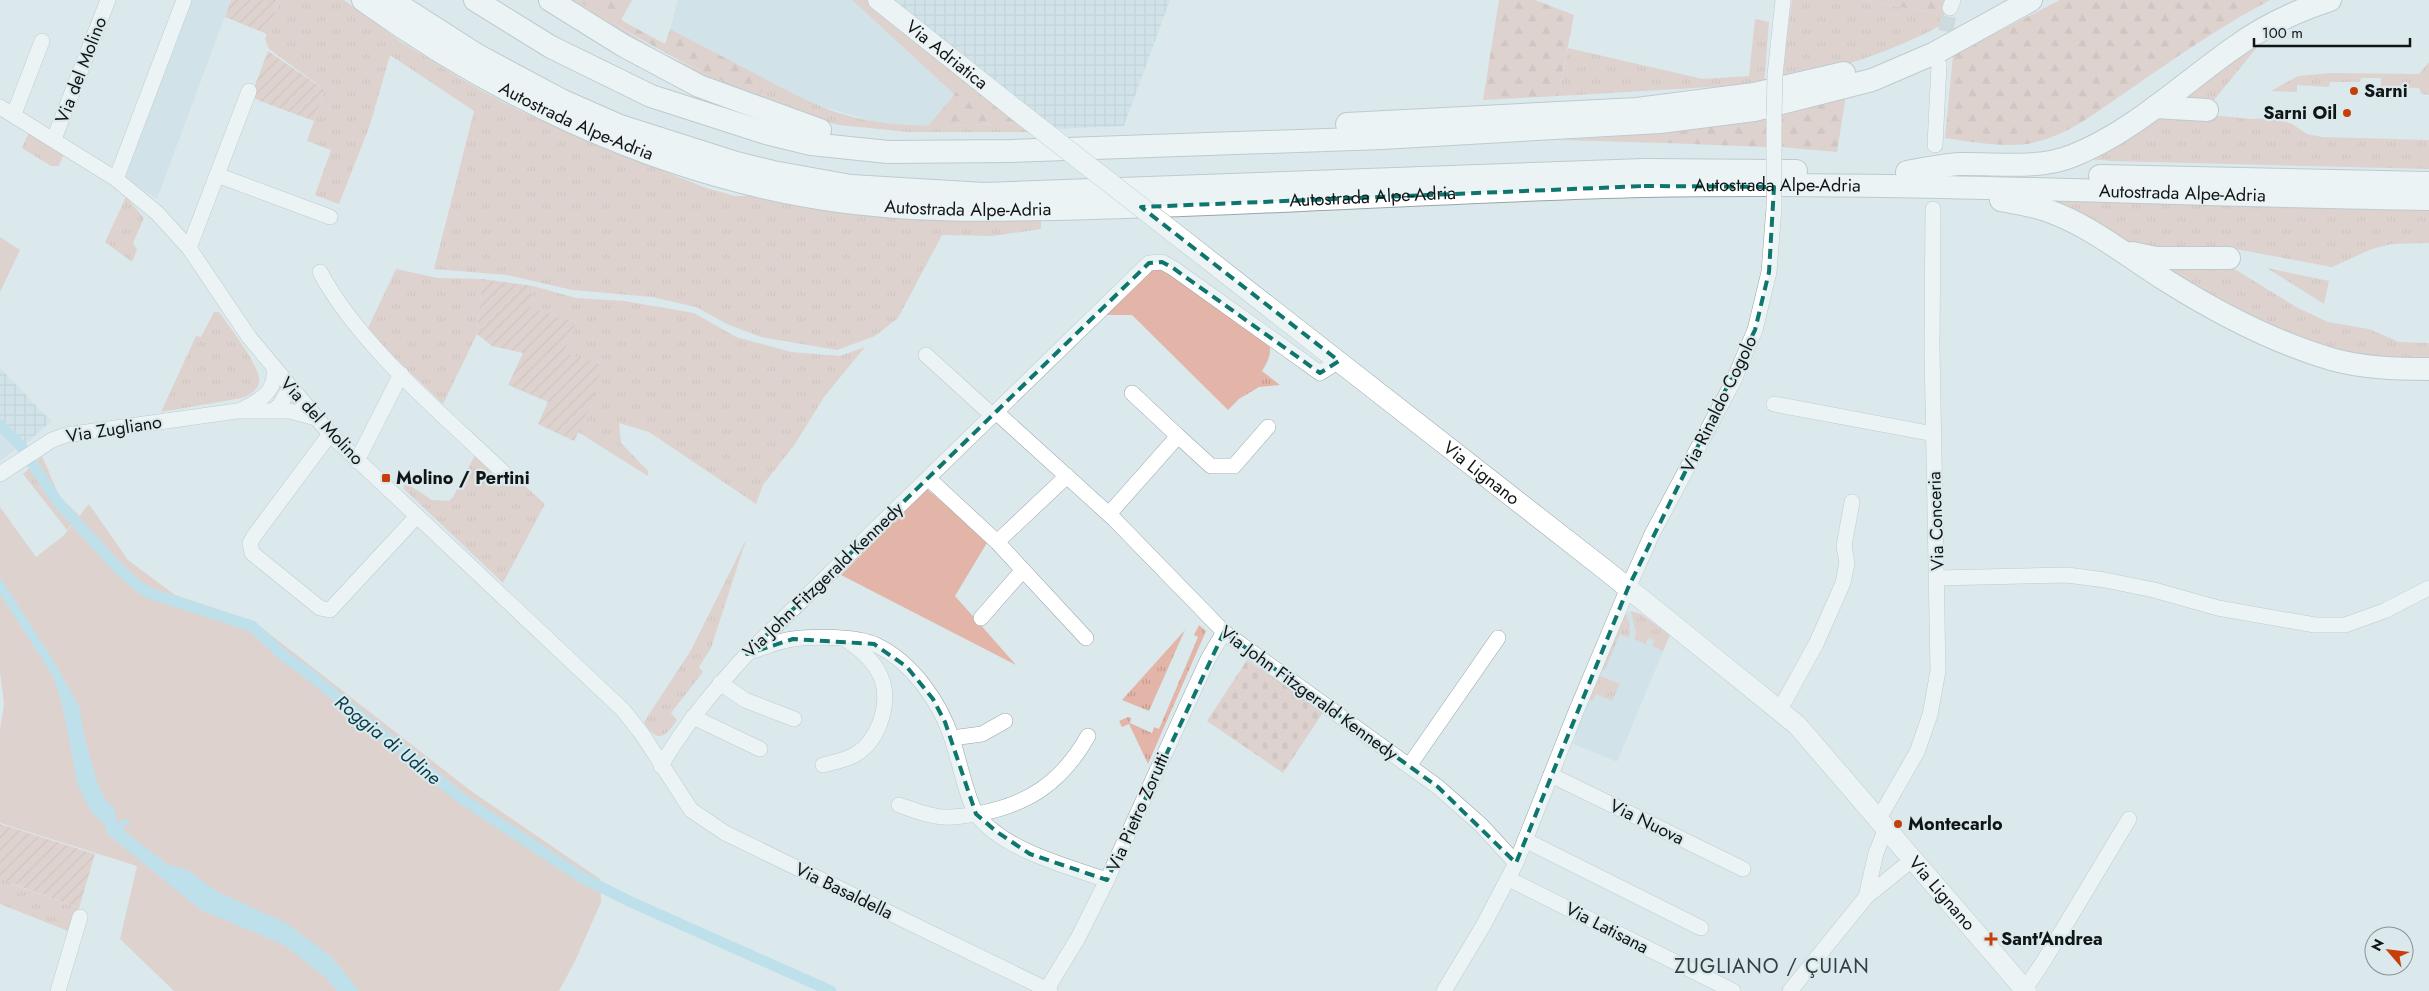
<svg xmlns="http://www.w3.org/2000/svg" width="2429" height="991" font-family="Jost,sans-serif">
	<defs>
		<pattern id="industrial-grid" width="8" height="8" patternUnits="userSpaceOnUse" patternTransform="scale(1.25)"><rect width="8" height="8" fill="#c6dce4"/><path d="M0 4h8M4 0v8" fill="none" stroke="#a9bcc3"/></pattern>
		<pattern id="grass-tufts" width="24" height="20" patternUnits="userSpaceOnUse" patternTransform="scale(1.25)"><rect width="24" height="20" fill="#e3b5a8"/><path d="M3 7l-1-3M5 7V3M7 7l1-3M15 17l-1-3M17 17v-4M19 17l1-3" fill="none" stroke="#c29b90"/></pattern>
		<pattern id="forest-firs" width="22" height="20" patternUnits="userSpaceOnUse" patternTransform="scale(1.25)"><rect width="22" height="20" fill="#e3b5a8"/><path d="M5 1l3.5 6h-7zM16 11l3.5 6h-7z" fill="#c29b90"/></pattern>
		<pattern id="cemetery-stones" width="16" height="16" patternUnits="userSpaceOnUse" patternTransform="scale(1.25)"><rect width="16" height="16" fill="#e3b5a8"/><path d="M2 7V4a2 2 0 0 1 4 0v3zM10 15v-3a2 2 0 0 1 4 0v3z" fill="#c29b90"/></pattern>
		<pattern id="garden-furrows" width="10" height="10" patternUnits="userSpaceOnUse" patternTransform="scale(1.25)"><rect width="10" height="10" fill="#e3b5a8"/><path d="M-1 1l2-2M0 10L10 0M9 11l2-2" fill="none" stroke="#c29b90"/></pattern>
	</defs>
	<rect width="100%" height="100%" fill="#dbe9ed"/>
	<g fill="#c6dce4">
		<path d="M188 0H231L157 199 121 176Z"/>
		<path d="M678 0H852L955 95 927 127 871 121 808 102 670 29Z"/>
		<path d="M0 428 19 447 0 461Z"/>
		<path d="M1631 611 1641 614 1670 635 1617 762 1573 744 1576 737 1574 734 1625 612Z"/>
	</g>
	<g fill="url(#industrial-grid)">
		<path d="M889 0H1170L1124 126 1058 129Z"/>
		<path d="M0 368 51 421 23 447 0 423Z"/>
	</g>
	<g fill="url(#grass-tufts)">
		<path d="M280 0H344L401 42 475 87 516 109 579 137 706 188 735 196H766L1041 220V229L993 236 942 235 898 318 875 336 837 350 761 337 729 325 696 307 652 297 572 290 507 275 434 269 474 111 390 55 370 125 339 204 315 195 331 150 307 141 325 90 269 49 265 39Z"/>
		<path d="M561 0H577L661 53 759 96 769 81C801 98 836 116 873 121 921 129 970 125 1019 123L1030 132H908L839 125 794 115 746 99Z"/>
		<path d="M852 0H868L966 81 955 95Z"/>
		<path d="M1792 0H1862L1944 15 1942 25C1891 52 1836 70 1780 81Z"/>
		<path d="M1755 19 1769 22 1764 84 1558 96 1568 48 1703 79 1749 76Z"/>
		<path d="M2268 34 2214 100 2180 99Z"/>
		<path d="M2429 62V95L2422 94 2419 88 2381 87V78H2361L2360 82H2330L2329 87 2297 85V92L2271 91 2298 76 2332 73 2419 74Z"/>
		<path d="M2188 113 2252 119 2274 118 2292 124 2307 134 2322 137 2429 140V169L2112 161 2078 158 2143 119Z"/>
		<path d="M29 132 64 153 59 166H51L22 148Z"/>
		<path d="M1667 133 1666 143 1559 140Z"/>
		<path d="M126 197 144 218 133 243 137 250 132 262 105 242Z"/>
		<path d="M2057 199 2429 206V243L2392 244 2372 249 2332 267 2230 248 2164 250 2123 241 2055 202Z"/>
		<path d="M2228 265 2296 307 2328 322 2369 329 2399 342 2429 343V362L2351 354 2270 329 2165 268Z"/>
		<path d="M2267 268 2329 281 2324 304Z"/>
		<path d="M396 269 438 278 482 279 477 334 443 404 386 349 368 328Z"/>
		<path d="M533 286 576 298 624 301 694 313 736 337 791 352 840 356 865 347 824 397 795 444 763 485 756 504 649 432 619 423 621 443 648 471V476L578 432 590 406 601 366 564 353 576 322 528 307Z"/>
		<path d="M214 312H219C228 325 263 369 259 383 257 391 249 395 242 398L161 412 196 336 201 337Z"/>
		<path d="M1262 371 1280 385 1259 387 1239 399Z"/>
		<path d="M476 453 493 469 494 479 507 484 515 477 545 504 503 583 403 488 406 483 432 500 449 501 453 497Z"/>
		<path d="M42 456 60 498 79 515 67 530 23 474Z"/>
		<path d="M746 540 711 648 699 667 703 672 671 713 677 720C665 738 657 744 644 722L691 650Z"/>
		<path d="M1631 611 1641 614 1670 635 1663 651 1652 646 1654 640 1648 638 1646 644 1634 639 1636 633Z"/>
		<path d="M1625 612 1630 624 1629 638 1620 634 1605 670 1598 667Z"/>
		<path d="M1199 625 1206 631 1148 764 1129 724 1122 727 1119 721 1128 717 1131 718 1130 723 1152 733 1154 727 1159 729 1198 637 1194 635Z"/>
		<path d="M1185 630 1149 711 1122 700Z"/>
		<path d="M1596 674 1620 684 1612 701 1596 694 1593 701 1586 698Z"/>
		<path d="M0 851 12 884 79 908 73 933 0 904Z"/>
	</g>
	<g fill="url(#forest-firs)">
		<path d="M577 0H632L621 20 665 44 670 29 769 81 759 96C693 70 637 39 577 0Z"/>
		<path d="M1499 0H1535L1574 15 1558 96 1483 100Z"/>
		<path d="M1862 0H1948L1944 15Z"/>
		<path d="M2060 0H2270C2221 26 2175 58 2129 90 2100 109 2071 134 2036 142 2011 149 1971 142 1945 138L1953 55Z"/>
		<path d="M966 81 1019 123 927 127Z"/>
		<path d="M1846 95 1837 152 1780 147 1782 111Z"/>
		<path d="M1766 116V147L1666 143 1667 133Z"/>
	</g>
	<path fill="url(#cemetery-stones)" d="M1247 660 1324 711 1283 773 1207 721Z"/>
	<g fill="#e3b5a8">
		<path d="M0 237 20 250 0 292Z"/>
		<path d="M1153 268 1164 270 1269 345C1277 362 1240 398 1228 410L1132 315H1102Z"/>
		<path d="M927 489 988 541 955 596 1016 665 841 575Z"/>
		<path d="M89 504 128 560 175 595 253 621 471 791 600 879 601 902 575 961 559 991H174L120 939 137 866 0 823V729L4 704 0 672V507L36 557 63 536Z"/>
	</g>
	<g fill="url(#garden-furrows)">
		<path d="M231 0H280L267 34 225 17Z"/>
		<path d="M268 51 325 90 314 121 260 101 251 96Z"/>
		<path d="M482 279 533 286 529 307 576 322 564 353 602 365 590 408 574 441 538 424 548 402 508 385 523 353 492 346 477 334Z"/>
		<path d="M0 824 95 854 79 908 0 879Z"/>
	</g>
	<path fill="#99d5e9" d="M0 577 55 663 80 708 83 731 97 782 105 799 114 809 118 823 124 819 130 821V824L123 826 125 832 169 865 186 869 218 892 286 923 332 957 359 991H337L325 977 284 945 201 910 106 833V827L90 810 78 786 62 704 53 676 0 594Z"/>
	<g fill="none" stroke-linecap="round" stroke-linejoin="round">
		<path stroke="#99d5e9" stroke-width="11" d="M0 425 20 445 57 501 119 569 139 587 152 594 252 626 284 656 304 670 461 798 581 877 631 902 831 991"/>
		<path stroke="#bdc9cd" stroke-width="15" stroke-dasharray="15 8" stroke-linecap="butt" d="M1942 54 1950 8"/>
		<defs>
			<g id="minor">
				<path d="M1950 8 1953 0"/>
				<path d="M1775 75 1783 0"/>
				<path d="M0 107 116 179 157 213 189 248 249 337 330 434 623 710 642 734 691 810 725 833 1050 991"/>
				<path d="M14 114 42 41"/>
				<path d="M54 139 108 0"/>
				<path d="M1935 145 1939 65"/>
				<path d="M1774 149V117"/>
				<path d="M217 175 330 217"/>
				<path d="M116 179 184 0"/>
				<path d="M189 248 249 91"/>
				<path d="M320 272C361 348 444 415 506 475"/>
				<path d="M926 355 992 415"/>
				<path d="M1774 404 1934 434"/>
				<path d="M241 410C259 401 276 392 274 370"/>
				<path d="M272 411H290L316 418"/>
				<path d="M996 412 1114 519 1224 632 1438 787 1481 825 1516 863"/>
				<path d="M330 434 254 536 250 543 252 553 320 608 330 610 417 516"/>
				<path d="M1178 436 1211 466H1234L1268 427"/>
				<path d="M357 461 401 374"/>
				<path d="M0 474 52 440 66 435 237 411H272L280 405 290 387"/>
				<path d="M928 478 997 542 1067 476"/>
				<path d="M1109 514 1178 436 1132 393"/>
				<path d="M997 542 1086 638"/>
				<path d="M1938 578 2067 575 2105 580 2154 590 2218 608 2315 625H2345L2384 611 2429 588"/>
				<path d="M981 618 1023 570"/>
				<path d="M753 651C766 646 779 641 793 639 813 636 857 636 876 645 912 662 940 702 952 739 958 756 968 803 977 815 1004 850 1066 866 1107 880"/>
				<path d="M720 683 745 700 794 719"/>
				<path d="M1779 711 1816 644 1843 583 1847 563 1844 546 1852 502"/>
				<path d="M693 717 760 749"/>
				<path d="M952 738 982 734 1005 721"/>
				<path d="M823 765C834 762 847 760 856 754 868 747 875 736 880 723 893 686 879 662 848 641"/>
				<path d="M661 766C685 724 715 689 747 654L1149 263 1162 262 1173 268 1320 373 1339 361"/>
				<path d="M1409 766 1498 638"/>
				<path d="M1551 775 1743 869"/>
				<path d="M899 805C911 809 923 814 935 816 949 819 963 816 977 814 1028 805 1062 782 1088 736"/>
				<path d="M1878 820 1917 752 1930 715 1938 671 1932 349 1933 209"/>
				<path d="M1525 840 1701 928"/>
				<path d="M1509 879 1733 991"/>
				<path d="M1866 897 1876 853 1886 828"/>
				<path d="M1047 989 1078 938 1107 880 1208 659 1224 632"/>
				<path d="M2025 989 2045 959 2129 819"/>
				<path d="M58 991 80 917"/>
				<path d="M1444 991 1483 926 1516 863 1575 714 1628 588 1652 534 1733 382 1755 330 1769 272 1774 207"/>
				<path d="M1790 991 1866 897 1913 859"/>
			</g>
			<g id="major">
				<path id="s1" d="M878 0 1015 109"/>
				<path id="s2" d="M1182 239 1608 572 1797 725 2026 991"/>
			</g>
			<g id="highway">
				<path id="s3" d="M363 0C495 95 646 167 806 196 911 215 1018 210 1124 207 1297 202 1470 190 1644 186 1905 181 2167 195 2429 199"/>
				<path d="M391 0 477 55 561 100 620 126 736 163 773 172 851 186 984 194 1644 170 1796 171"/>
				<path d="M475 0 551 47 651 96 766 133 811 144 888 152 1012 151 1382 138 1660 122 1754 110 1872 80 1935 53 2031 0"/>
				<path d="M550 0 624 46 699 86 820 130"/>
				<path d="M2155 107 2207 110"/>
				<path d="M1347 124 1637 109 1754 94 1844 73"/>
				<path d="M1907 172C1924 169 1942 165 1959 164 1996 163 2037 170 2072 156 2133 132 2182 84 2235 47 2264 26 2296 11 2330 0"/>
				<path d="M2100 176 2429 183"/>
				<path d="M2001 200C2016 203 2031 205 2046 210 2090 225 2127 256 2167 281 2218 313 2273 342 2331 359 2362 368 2397 369 2429 369"/>
				<path d="M2132 253 2156 258H2229"/>
			</g>
		</defs>
		<use href="#minor" stroke="#99a5aa" stroke-width="16"/>
		<use href="#major" stroke="#99a5aa" stroke-width="21"/>
		<use href="#highway" stroke="#99a5aa" stroke-width="24"/>
		<use href="#minor" stroke="#fff" stroke-width="15"/>
		<use href="#major" stroke="#fff" stroke-width="20"/>
		<use href="#highway" stroke="#fff" stroke-width="22"/>
		<defs>
			<g id="minor-bridge">
				<path d="M1774 117 1775 75"/>
				<path d="M1774 207V149"/>
			</g>
			<path id="major-bridge" d="M1015 109 1182 239"/>
		</defs>
		<use href="#minor-bridge" stroke="#99a5aa" stroke-width="16" stroke-linecap="butt"/>
		<use href="#major-bridge" stroke="#99a5aa" stroke-width="21" stroke-linecap="butt"/>
		<use href="#minor-bridge" stroke="#fff" stroke-width="15"/>
		<use href="#major-bridge" stroke="#fff" stroke-width="20"/>
	</g>
	<path d="M0 0H2429V991H0ZM1644 186 1774 187 1769 272 1755 330 1628 588 1516 863 1438 787 1224 632 1107 880 1030 854 997 832 976 814 945 722 933 699 907 667 874 644 793 639 747 654 1149 263 1162 262 1173 268 1320 373 1339 361 1141 207Z" fill="#dbe9ed" fill-opacity=".55" fill-rule="evenodd"/>
	<path fill="none" stroke="#0f766e" stroke-width="4" stroke-dasharray="10 6" stroke-linejoin="round" d="M1644 186 1774 187 1769 272 1755 330 1628 588 1516 863 1438 787 1224 632 1107 880 1030 854 997 832 976 814 945 722 933 699 907 667 874 644 793 639 747 654 1149 263 1162 262 1173 268 1320 373 1339 361 1141 207Z"/>
	<g fill="#c63e0a" stroke="#dbe9ed" stroke-width="2">
		<circle cx="2354" cy="91" r="5"/>
		<circle cx="2347" cy="113" r="5"/>
		<rect x="381" y="473" width="10" height="10" rx="2.5"/>
		<circle cx="1898" cy="824" r="5"/>
		<path d="M1988.5 931.5h5v5h5v5h-5v5h-5v-5h-5v-5h5z"/>
	</g>
	<g text-anchor="middle" dominant-baseline="central" stroke-width="4.5" stroke-linejoin="round" paint-order="stroke">
		<g font-size="18" fill="#101516" stroke="#dbe9ed">
			<text stroke="none"><textPath href="#s1" startOffset="88">Via Adriatica</textPath></text>
			<text transform="translate(81 70) rotate(-69)">Via del Molino</text>
			<text stroke="none"><textPath href="#s3" startOffset="246">Autostrada Alpe-Adria</textPath></text>
			<text stroke="none"><textPath href="#s3" startOffset="1461">Autostrada Alpe-Adria</textPath></text>
			<text stroke="none"><textPath href="#s3" startOffset="1866">Autostrada Alpe-Adria</textPath></text>
			<text stroke="none"><textPath href="#s3" startOffset="1056">Autostrada Alpe-Adria</textPath></text>
			<text stroke="none"><textPath href="#s3" startOffset="651">Autostrada Alpe-Adria</textPath></text>
			<text transform="translate(1719 404) rotate(-64)">Via Rinaldo Cogolo</text>
			<text transform="translate(322 421) rotate(47)">Via del Molino</text>
			<text transform="translate(114 429) rotate(-9)">Via Zugliano</text>
			<text stroke="none"><textPath href="#s2" startOffset="380">Via Lignano</textPath></text>
			<text transform="translate(1936 521) rotate(-92)">Via Conceria</text>
			<text transform="translate(823 580) rotate(-44)">Via John Fitzgerald Kennedy</text>
			<text transform="translate(1309 693) rotate(36)">Via John Fitzgerald Kennedy</text>
			<text transform="translate(1138 812) rotate(-66)">Via Pietro Zorutti</text>
			<text transform="translate(1647 822) rotate(26)">Via Nuova</text>
			<text transform="translate(844 891) rotate(26)">Via Basaldella</text>
			<text stroke="none"><textPath href="#s2" startOffset="1006">Via Lignano</textPath></text>
			<text transform="translate(1607 928) rotate(27)">Via Latisana</text>
		</g>
		<g font-size="18" font-weight="bold" fill="#101516" stroke="#dbe9ed" text-anchor="start">
			<text x="2364" y="91">Sarni</text>
			<text x="2337" y="113" text-anchor="end">Sarni Oil</text>
			<text x="396" y="478">Molino / Pertini</text>
			<text x="1908" y="824">Montecarlo</text>
			<text x="2001" y="939">Sant'Andrea</text>
		</g>
		<g font-size="19" font-style="italic" fill="#023b49" stroke="#dbe9ed">
			<text transform="translate(388 740) rotate(39)">Roggia di Udine</text>
		</g>
		<g font-size="20" letter-spacing="1" fill="#343f43" stroke="#dbe9ed">
			<text x="1772" y="966">ZUGLIANO / ÇUIAN</text>
		</g>
	</g>
	<g transform="translate(2389 951) rotate(298)"><circle r="24" fill="#dbe9ed" stroke="#8a9497"/>
	<path d="M0-4L9 19L0 12L-9 19Z" fill="#c63e0a"/>
	<text y="-8" font-size="14" font-weight="bold" text-anchor="middle" fill="#101516">N</text>
	</g>
	<path d="M2254 38v8h156v-8" fill="none" stroke="#101516" stroke-width="2.5"/>
	<text x="2262" y="38" font-size="15" fill="#101516" stroke="#dbe9ed" stroke-width="4" paint-order="stroke">100 m</text>
</svg>
